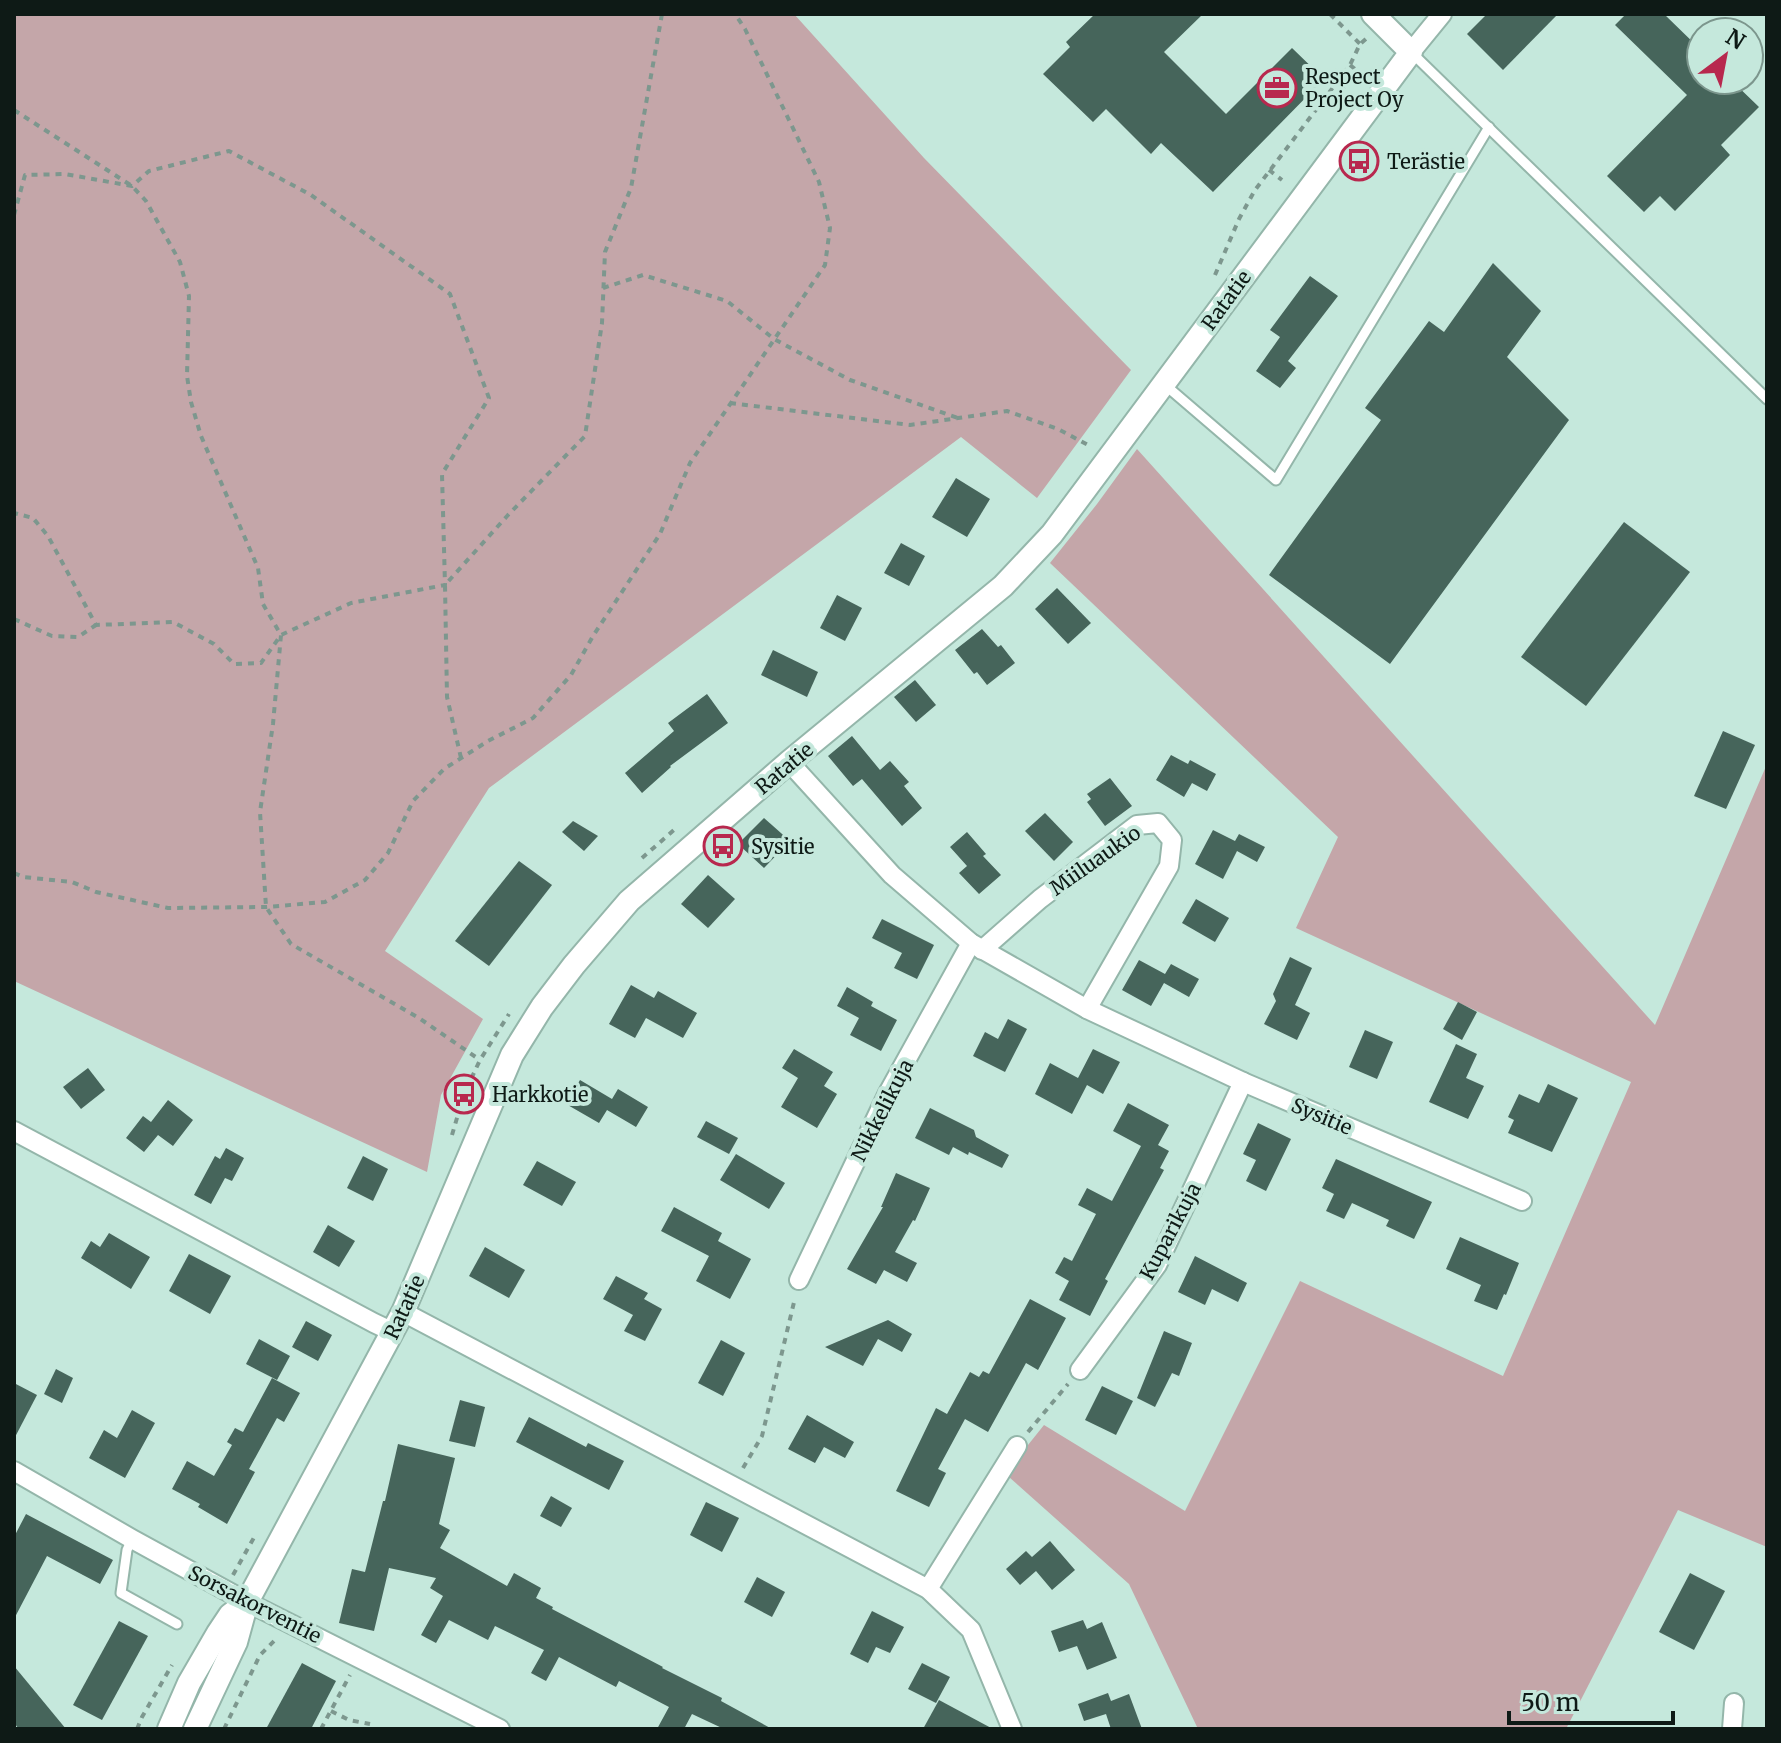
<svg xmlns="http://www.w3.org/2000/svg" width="1781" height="1743" font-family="Merriweather,serif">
	<rect width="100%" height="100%" fill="#c5e8dc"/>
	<g fill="#c4a6a9">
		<path d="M14 14H794L924 158 1131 370 1037 498 961 437 489 788 385 951 483 1019 441 1095 427 1172 14 981Z"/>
		<path d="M1137 449 1655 1025 1767 764V1547L1678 1510 1566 1729H1198L1129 1584 1009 1477 1024 1450 1044 1425 1185 1511 1300 1281 1503 1376 1631 1082 1296 928 1338 837 1050 563 1097 504Z"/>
	</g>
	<g fill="#46655b">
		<path d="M1095 14H1203L1164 52 1226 114 1292 48 1324 79 1213 192 1161 143 1151 154 1106 109 1093 122 1043 74 1070 47 1066 42Z"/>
		<path d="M1487 14H1558L1503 70 1467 34Z"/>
		<path d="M1626 14H1664L1701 50V80H1731L1759 107 1721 145 1730 155 1675 211 1660 196 1644 212 1607 176 1687 95 1615 25Z"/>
		<path d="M1493 263 1541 311 1507 357 1569 420 1390 664 1269 575 1381 420 1365 408 1429 321 1444 332Z"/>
		<path d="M1310 276 1338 296 1288 361 1296 368 1280 388 1256 371 1280 337 1270 330Z"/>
		<path d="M956 478 990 499 967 537 932 517Z"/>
		<path d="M1624 522 1690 572 1586 706 1521 657Z"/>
		<path d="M901 543 925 556 909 586 884 573Z"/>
		<path d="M1057 588 1091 623 1068 644 1035 609Z"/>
		<path d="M837 595 862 608 845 641 820 628Z"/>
		<path d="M982 629 998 647 1001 645 1015 663 987 685 977 672 974 674 955 650Z"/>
		<path d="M773 650 818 672 807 697 761 675Z"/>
		<path d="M915 680 936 705 916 722 894 697Z"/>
		<path d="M707 694 728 723 670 766 671 767 642 793 625 773 674 731 668 723Z"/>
		<path d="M1723 731 1755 745 1726 809 1694 796Z"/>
		<path d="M852 736 880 770 890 761 909 782 904 786 922 808 902 826 862 779 853 786 828 756Z"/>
		<path d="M1171 755 1188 764 1190 760 1216 774 1207 791 1192 783 1184 797 1156 780Z"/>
		<path d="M1110 778 1132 806 1105 826 1087 802 1091 799 1087 794Z"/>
		<path d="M1045 813 1073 842 1054 861 1025 831Z"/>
		<path d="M764 818 790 841 764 868 738 844Z"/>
		<path d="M573 821 598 836 584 851 562 832Z"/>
		<path d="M1213 830 1235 841 1239 834 1265 847 1257 862 1237 851 1223 879 1195 864Z"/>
		<path d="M967 832 986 854 983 856 1001 875 979 894 959 873 967 866 950 847Z"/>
		<path d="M519 861 552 885 489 966 455 941Z"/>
		<path d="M708 875 735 899 708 928 681 904Z"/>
		<path d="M1196 899 1229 918 1215 942 1182 923Z"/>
		<path d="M882 919 934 945 917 979 894 968 902 953 872 938Z"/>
		<path d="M1290 957 1312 968 1295 1005 1310 1013 1297 1040 1264 1024 1276 1001 1273 994Z"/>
		<path d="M1139 960 1165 974 1171 964 1199 979 1189 997 1164 983 1151 1006 1122 990Z"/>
		<path d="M631 985 654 998 658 991 697 1013 683 1038 646 1018 635 1038 609 1024Z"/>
		<path d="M847 987 873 1002 871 1006 897 1020 881 1051 850 1035 859 1018 837 1006Z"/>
		<path d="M1458 1002 1477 1012 1462 1040 1443 1029Z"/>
		<path d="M1008 1019 1027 1029 1005 1072 973 1056 985 1032 998 1039Z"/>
		<path d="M1365 1030 1393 1042 1377 1079 1349 1067Z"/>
		<path d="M1456 1044 1477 1054 1466 1078 1484 1086 1468 1119 1429 1102Z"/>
		<path d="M794 1049 833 1072 824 1086 837 1094 817 1128 781 1107 798 1078 782 1068Z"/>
		<path d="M1093 1049 1120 1062 1103 1094 1087 1085 1072 1114 1035 1094 1050 1063 1078 1078Z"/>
		<path d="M88 1068 105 1090 81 1109 63 1087Z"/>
		<path d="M580 1080 612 1099 618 1089 648 1107 636 1127 607 1110 599 1123 566 1104Z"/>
		<path d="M1548 1084 1578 1098 1552 1152 1508 1133 1514 1120 1508 1117 1519 1094 1539 1103Z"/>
		<path d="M168 1100 193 1120 173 1146 158 1135 144 1152 126 1138 143 1116 151 1122Z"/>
		<path d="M1128 1103 1169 1125 1158 1145 1169 1151 1160 1168 1164 1170 1105 1279 1108 1281 1090 1316 1059 1300 1069 1281 1055 1273 1064 1257 1072 1261 1096 1214 1078 1205 1087 1188 1112 1201 1141 1146 1113 1131Z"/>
		<path d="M930 1108 974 1130 976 1137 1009 1155 1002 1168 969 1152 968 1155 953 1147 949 1155 915 1138Z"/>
		<path d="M706 1121 738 1138 729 1154 697 1137Z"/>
		<path d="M1258 1123 1291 1139 1266 1191 1246 1181 1256 1160 1243 1154Z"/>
		<path d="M226 1148 244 1158 232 1181 225 1178 211 1204 194 1195 215 1156 220 1159Z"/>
		<path d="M736 1154 785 1183 769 1209 720 1180Z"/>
		<path d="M363 1156 388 1169 373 1201 347 1188Z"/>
		<path d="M1336 1159 1432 1202 1414 1239 1386 1226 1389 1220 1352 1203 1344 1219 1326 1211 1334 1194 1322 1188Z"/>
		<path d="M537 1161 576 1182 562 1206 523 1185Z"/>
		<path d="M896 1173 930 1188 915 1221 913 1220 895 1252 917 1263 907 1282 884 1270 876 1284 847 1269 883 1207H881Z"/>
		<path d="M674 1207 722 1233 718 1241 751 1259 730 1299 696 1281 709 1256 661 1231Z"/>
		<path d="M328 1225 355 1241 339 1267 313 1252Z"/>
		<path d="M109 1233 150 1257 131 1289 81 1258 91 1241 100 1247Z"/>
		<path d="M1460 1237 1519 1263 1506 1295 1504 1294 1497 1310 1474 1301 1481 1285 1446 1269Z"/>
		<path d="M485 1247 525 1270 509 1298 469 1276Z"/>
		<path d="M189 1254 231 1276 210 1314 169 1291Z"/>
		<path d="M1195 1256 1247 1283 1238 1302 1212 1289 1205 1305 1178 1292Z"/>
		<path d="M616 1276 648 1293 644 1299 662 1309 645 1341 624 1331 633 1315 603 1299Z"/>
		<path d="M1030 1299 1066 1318 1038 1370 1026 1363 988 1432 965 1419 938 1469 946 1473 929 1507 896 1491 936 1408 947 1414 970 1372 979 1377 983 1371 989 1374Z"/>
		<path d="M888 1320 912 1334 902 1352 878 1339 863 1366 825 1347Z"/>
		<path d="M306 1321 332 1335 318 1361 292 1347Z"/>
		<path d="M1164 1331 1192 1343 1179 1376 1172 1373 1155 1407 1137 1398Z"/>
		<path d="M259 1339 290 1356 277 1380 246 1364Z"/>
		<path d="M721 1340 745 1353 723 1396 698 1383Z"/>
		<path d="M56 1369 73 1378 62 1403 44 1394Z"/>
		<path d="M272 1378 300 1393 284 1422 277 1418 249 1469 255 1472 227 1524 198 1507 200 1504 172 1489 187 1461 214 1476 232 1445 227 1442 235 1428 243 1432Z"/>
		<path d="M14 1383 37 1395 14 1439Z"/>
		<path d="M1102 1386 1133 1401 1116 1435 1085 1420Z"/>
		<path d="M460 1400 485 1407 475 1447 449 1441Z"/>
		<path d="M132 1410 155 1423 125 1478 89 1458 104 1430 117 1438Z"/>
		<path d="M807 1415 854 1442 845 1458 824 1447 815 1463 788 1449Z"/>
		<path d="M529 1417 586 1447 588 1443 624 1461 609 1490 516 1442Z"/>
		<path d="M398 1444 455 1458 439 1524 450 1530 440 1548 507 1586 514 1573 541 1588 536 1598 553 1607 552 1609 663 1667 662 1668 722 1698 721 1701 772 1729H724L692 1714 684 1729H657L669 1707 619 1681 616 1687 559 1657 546 1681 531 1673 544 1650 495 1626 488 1640 449 1620 436 1643 421 1635 443 1596 430 1588 436 1578 389 1568 374 1631 339 1623 352 1569 365 1572 383 1501H385Z"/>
		<path d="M551 1496 572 1508 561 1527 540 1516Z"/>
		<path d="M706 1502 739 1518 722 1552 690 1535Z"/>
		<path d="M26 1514 113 1560 100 1584 47 1556 14 1619V1537Z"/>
		<path d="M1050 1541 1075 1570 1052 1590 1036 1571 1020 1585 1006 1569 1026 1551 1032 1557Z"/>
		<path d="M1690 1573 1725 1591 1694 1650 1659 1632Z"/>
		<path d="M757 1577 785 1592 772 1617 744 1602Z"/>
		<path d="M872 1611 904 1627 890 1653 876 1647 868 1663 850 1654Z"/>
		<path d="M1083 1620 1087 1629 1102 1622 1117 1658 1087 1670 1077 1646 1059 1652 1051 1631Z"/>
		<path d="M119 1621 148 1636 102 1720 73 1705Z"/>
		<path d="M302 1663 336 1681 311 1729H266Z"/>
		<path d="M922 1663 950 1677 936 1703 908 1689Z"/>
		<path d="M14 1666 66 1729H19L14 1723Z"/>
		<path d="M1108 1693 1111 1701 1129 1694 1142 1729H1111L1106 1714 1084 1721 1078 1704Z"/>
		<path d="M939 1700 993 1729H923Z"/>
	</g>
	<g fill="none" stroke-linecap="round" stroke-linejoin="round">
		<defs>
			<g id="service">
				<path d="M1411 52 1767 399"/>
				<path d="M1164 384 1276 480 1489 127"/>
				<path d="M132 1539 127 1550 121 1593 177 1624"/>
			</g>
			<g id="minor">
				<path d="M1411 52 1442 14"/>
				<path d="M789 762 892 875 971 943 1087 1009 1243 1082 1522 1201"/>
				<path d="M982 950 1040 899 1137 825 1158 823 1172 840 1169 866 1087 1009"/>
				<path d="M14 1131 374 1323 393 1332"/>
				<path d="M799 1280 888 1093 971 943"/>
				<path d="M403 1312 928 1589 971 1630 1012 1729"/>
				<path d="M1080 1370 1157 1265 1243 1082"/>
				<path d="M14 1471 132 1539 247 1602 500 1729"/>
				<path d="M928 1589 1017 1446"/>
				<path d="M1732 1729 1734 1703"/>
			</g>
			<g id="tertiary">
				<path d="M169 1729 189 1683 218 1633 230 1615 247 1602"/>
				<path d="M195 1729 236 1642 247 1602 403 1312 512 1055 542 1007 574 965 629 901 789 762 1003 586 1052 534 1411 52 1373 14"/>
			</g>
		</defs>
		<use href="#service" stroke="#94b6aa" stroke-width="13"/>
		<use href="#minor" stroke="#94b6aa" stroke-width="22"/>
		<use href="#tertiary" stroke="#94b6aa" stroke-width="26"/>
		<g stroke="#7d978e" stroke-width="4" stroke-dasharray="6 6" stroke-linecap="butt">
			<path d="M1330 14 1360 44"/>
			<path d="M1350 65 1367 79"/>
			<path d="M14 110 132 186 146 201 180 262 189 296 187 376 191 402 201 436 258 568 263 604 281 635 273 724 260 812 266 907 291 944 419 1018 480 1060"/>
			<path d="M1269 170 1282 180"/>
			<path d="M14 215 25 175 65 174 132 186 149 171 229 151 311 195 450 294 489 398 442 474 445 585 351 603 281 635 261 663 234 664 214 644 173 622 96 625 48 536 33 518 14 513"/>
			<path d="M1215 275 1239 219 1255 190 1350 65 1360 44 1367 38"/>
			<path d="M603 288 643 275 727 301 774 339 850 380 958 418"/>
			<path d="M730 403 910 425 1007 411 1058 429 1090 446"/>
			<path d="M14 619 52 636 78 637 96 625"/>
			<path d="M461 758 447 697 445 585 508 515 585 436 602 323 605 252 631 188 662 14"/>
			<path d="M642 858 674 830"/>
			<path d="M14 873 23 877 72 882 96 892 168 908 266 907 325 902 365 880 388 853 413 801 444 769 488 741 533 718 571 675 593 636 660 534 690 463 825 265 830 228 819 182 745 29 735 14"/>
			<path d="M452 1135 464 1094 480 1060 509 1014"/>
			<path d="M1028 1432 1068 1384"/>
			<path d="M743 1468 762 1436 795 1298"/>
			<path d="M233 1575 256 1534"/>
			<path d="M331 1711 349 1720 370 1724"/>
			<path d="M137 1729 142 1717 172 1665"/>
			<path d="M224 1729 260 1655 277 1638"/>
			<path d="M321 1729 350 1675"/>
		</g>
		<use href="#service" stroke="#fff" stroke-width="9"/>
		<use href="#minor" stroke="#fff" stroke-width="18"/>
		<use href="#tertiary" stroke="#fff" stroke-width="22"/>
	</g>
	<defs>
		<symbol id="office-ring" viewBox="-11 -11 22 22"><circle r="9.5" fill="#c5e8dc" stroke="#b8284e" stroke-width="1.5"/><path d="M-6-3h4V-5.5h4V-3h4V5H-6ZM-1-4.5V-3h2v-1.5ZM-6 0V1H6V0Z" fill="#b8284e"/></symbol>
		<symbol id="bus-ring" viewBox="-11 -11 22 22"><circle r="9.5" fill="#c5e8dc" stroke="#b8284e" stroke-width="1.5"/><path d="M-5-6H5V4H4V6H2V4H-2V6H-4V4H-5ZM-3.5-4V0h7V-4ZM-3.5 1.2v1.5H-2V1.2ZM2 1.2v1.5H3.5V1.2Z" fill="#b8284e"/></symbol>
	</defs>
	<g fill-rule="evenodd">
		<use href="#office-ring" x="1255" y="66" width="44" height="44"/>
		<use href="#bus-ring" x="1337" y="139" width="44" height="44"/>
		<use href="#bus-ring" x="701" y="824" width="44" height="44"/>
		<use href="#bus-ring" x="442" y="1072" width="44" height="44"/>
	</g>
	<g text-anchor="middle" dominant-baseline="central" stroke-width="8" stroke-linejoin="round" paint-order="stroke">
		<g font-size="20" fill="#0e1a16" stroke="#c5e8dc" text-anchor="start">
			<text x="1305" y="76">Respect<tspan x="1305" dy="23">Project Oy</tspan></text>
			<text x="1387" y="161">Terästie</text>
			<text x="751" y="846">Sysitie</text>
			<text x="492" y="1094">Harkkotie</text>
		</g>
		<g font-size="20" fill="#0e1a16" stroke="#c5e8dc">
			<text transform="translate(1226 300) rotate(-54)">Ratatie</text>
			<text transform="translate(784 768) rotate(-40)">Ratatie</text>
			<text transform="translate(1095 860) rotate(-35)">Miiluaukio</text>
			<text transform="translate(882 1110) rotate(-63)">Nikkelikuja</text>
			<text transform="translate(1322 1116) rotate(23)">Sysitie</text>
			<text transform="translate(1170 1231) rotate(-62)">Kuparikuja</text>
			<text transform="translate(404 1307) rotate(-65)">Ratatie</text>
			<text transform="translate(255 1604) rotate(27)">Sorsakorventie</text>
		</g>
	</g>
	<rect width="1781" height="1743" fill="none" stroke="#0e1a16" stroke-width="32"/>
	<g transform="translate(1725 56) rotate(32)"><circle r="38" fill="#c5e8dc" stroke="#7c968d" stroke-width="2"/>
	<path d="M0-6L14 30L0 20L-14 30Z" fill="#b8284e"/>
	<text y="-12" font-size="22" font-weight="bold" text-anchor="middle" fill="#0e1a16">N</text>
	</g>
	<path d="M1509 1711v12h164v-12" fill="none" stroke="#0e1a16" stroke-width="4"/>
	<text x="1521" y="1711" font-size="24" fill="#0e1a16" stroke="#c5e8dc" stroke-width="6" paint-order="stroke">50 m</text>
</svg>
